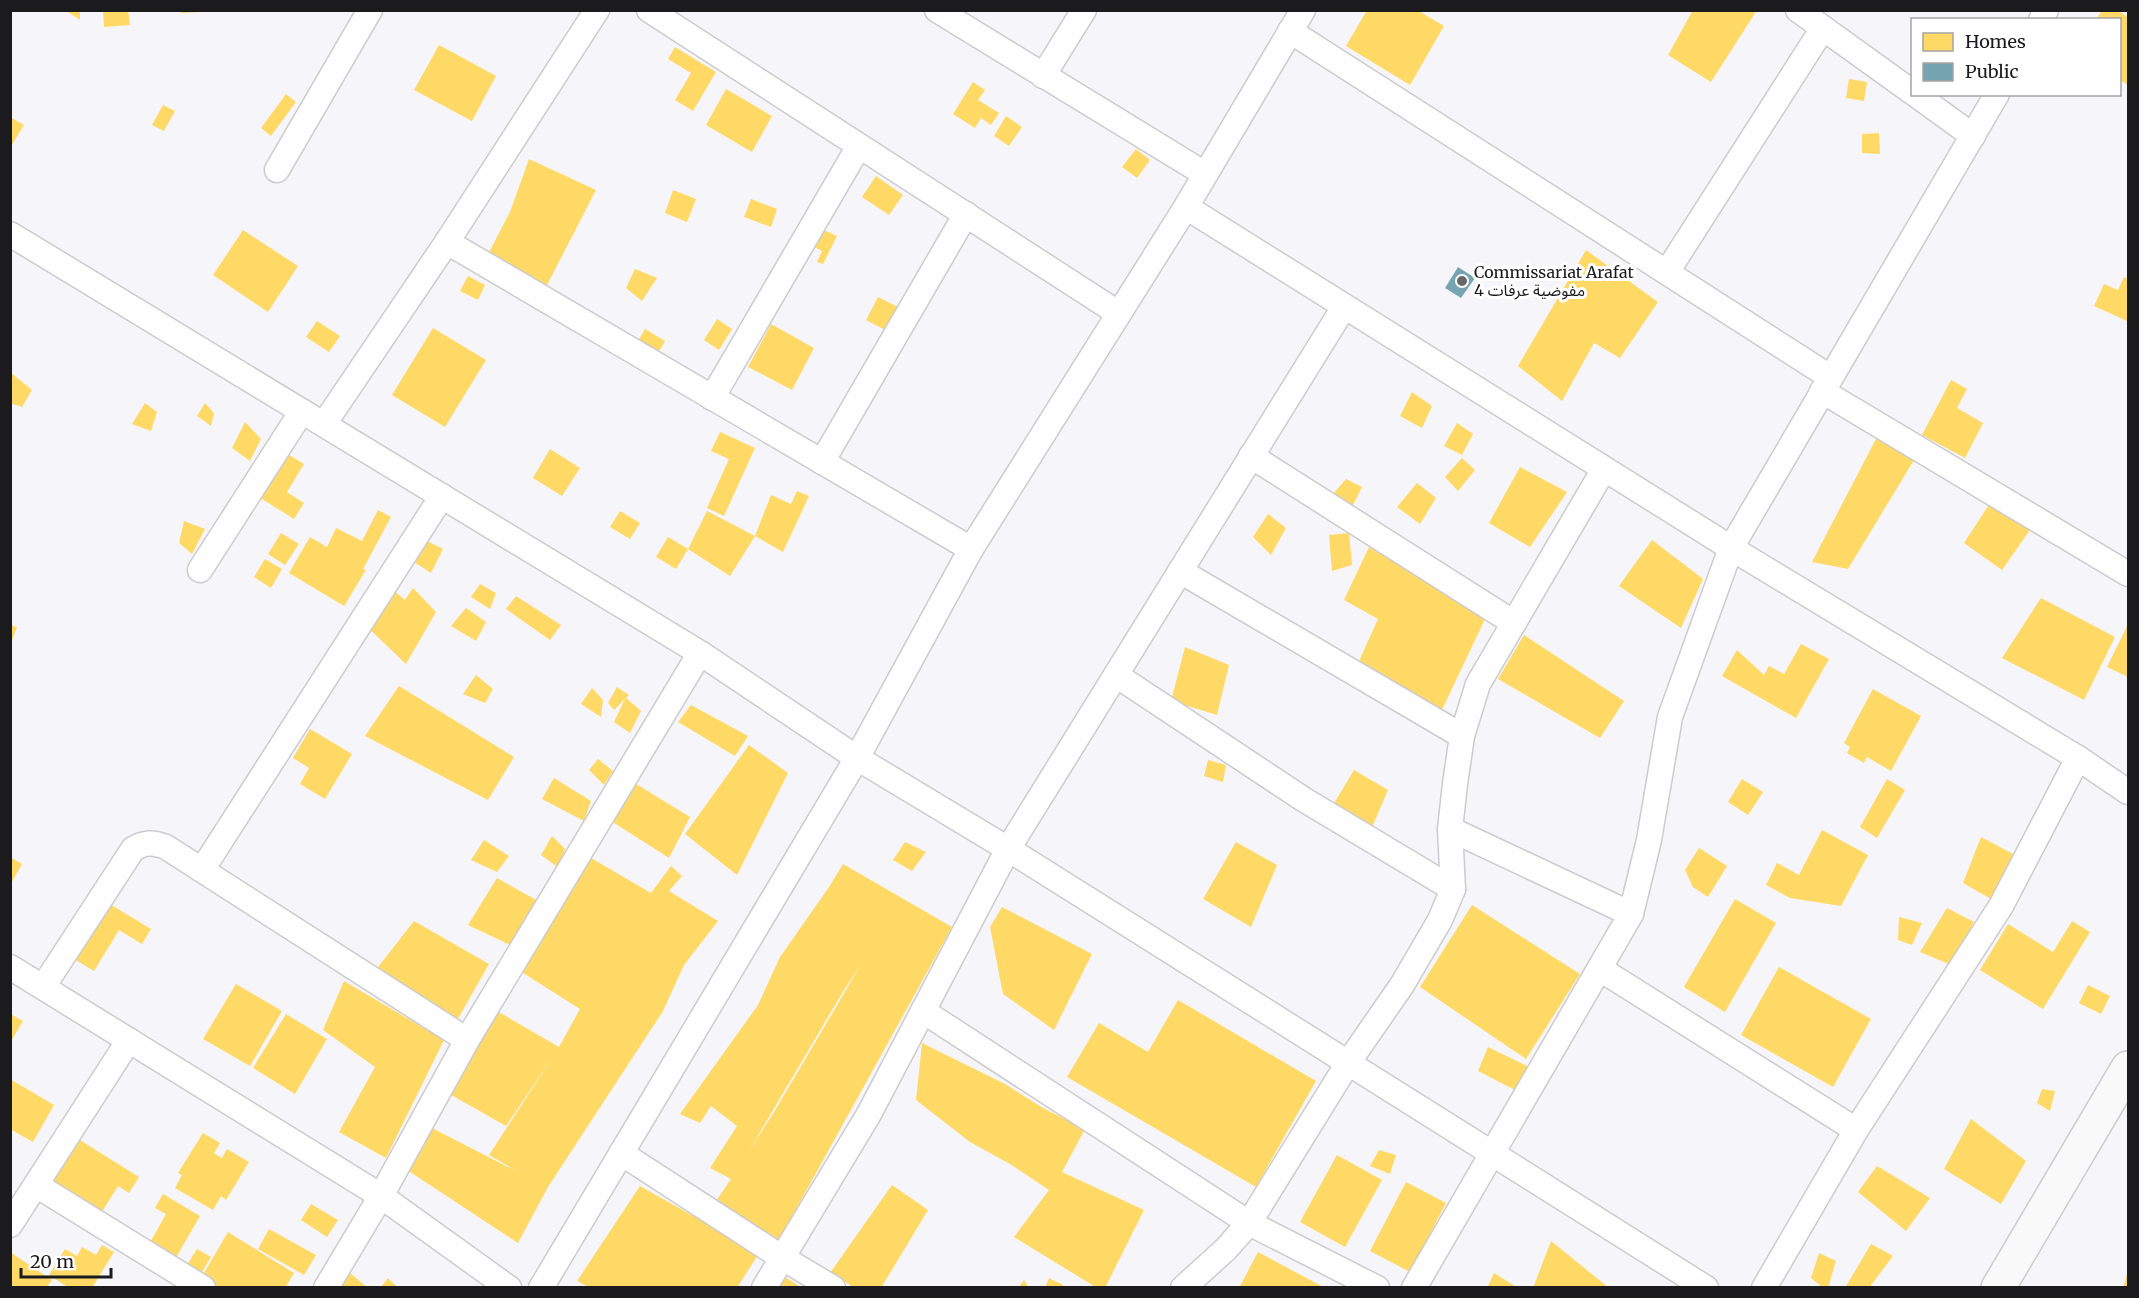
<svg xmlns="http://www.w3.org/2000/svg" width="2139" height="1298" font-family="Merriweather,'Noto Sans Arabic',serif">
	<rect width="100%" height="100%" fill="#f6f6fa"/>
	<g fill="#ffd966" fill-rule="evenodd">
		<path d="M65 10H80V20Z"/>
		<path d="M103 10H128L130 25 104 27Z"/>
		<path d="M180 10H200V12L181 13Z"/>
		<path d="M1367 10H1417L1444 26 1410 85 1346 46Z"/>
		<path d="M1693 10H1757L1711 82 1668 55Z"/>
		<path d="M2102 10H2117L2128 17V85L2120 80V20H2096Z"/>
		<path d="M439 45 496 76 472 121 414 90Z"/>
		<path d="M675 47 716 72 693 111 675 100 691 73 668 59Z"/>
		<path d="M1849 79 1867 82 1864 101 1846 98Z"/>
		<path d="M973 82 985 90 978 100 999 113 991 125 981 118 975 128 953 114Z"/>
		<path d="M726 89 772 116 752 152 706 125Z"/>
		<path d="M286 94 296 102 271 136 261 128Z"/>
		<path d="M163 105 175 111 164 131 152 125Z"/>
		<path d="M1006 116 1022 127 1009 146 994 136Z"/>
		<path d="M10 117 24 125 10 148Z"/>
		<path d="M1879 133 1880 154 1862 153V134Z"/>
		<path d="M1136 149 1150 160 1137 178 1122 167Z"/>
		<path d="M529 159 596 190 545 289 486 258 510 212Z"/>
		<path d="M876 176 903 195 889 215 862 197Z"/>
		<path d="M673 190 696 199 687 222 665 213Z"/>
		<path d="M751 199 777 209 771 227 744 217Z"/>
		<path d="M815 226 837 236 823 264 817 262 822 251 807 243Z"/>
		<path d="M243 230 298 266 268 312 213 275Z"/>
		<path d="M1586 250 1658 302 1620 358 1594 343 1562 401 1518 366Z"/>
		<path d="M635 269 657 278 642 301 626 288Z"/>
		<path d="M468 276 485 285 478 300 460 291Z"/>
		<path d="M2124 277 2128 279 2127 321 2094 306 2104 284 2118 290Z"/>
		<path d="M878 297 900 308 889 332 866 320Z"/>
		<path d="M717 319 732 329 719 350 704 340Z"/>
		<path d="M317 321 340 336 329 352 306 337Z"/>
		<path d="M771 324 814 348 792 390 748 367Z"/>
		<path d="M433 328 486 360 445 427 392 395Z"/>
		<path d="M645 329 665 341 653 362 633 350Z"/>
		<path d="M10 372 32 390 22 407 10 403Z"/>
		<path d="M1951 380 1967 389 1957 408 1983 423 1965 458 1922 435Z"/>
		<path d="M1412 392 1432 406 1422 428 1400 416Z"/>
		<path d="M145 403 157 412 151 431 132 424Z"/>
		<path d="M205 403 214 413 211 426 197 416Z"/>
		<path d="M245 422 261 439 250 461 232 448Z"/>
		<path d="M1457 423 1473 434 1462 455 1444 446Z"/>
		<path d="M720 432 755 448 724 516 707 508 729 459 711 451Z"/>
		<path d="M1877 437 1914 460 1848 569 1812 562Z"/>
		<path d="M550 449 580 468 562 496 533 478Z"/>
		<path d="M281 450 304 464 287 492 304 503 294 519 254 494Z"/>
		<path d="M1462 458 1475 470 1458 491 1445 477Z"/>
		<path d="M1520 467 1567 492 1530 547 1489 523Z"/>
		<path d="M1346 479 1362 487 1351 509 1333 494Z"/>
		<path d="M1417 483 1436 498 1420 524 1397 507Z"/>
		<path d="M797 491 809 496 783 552 755 536 771 495 791 504Z"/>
		<path d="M1992 500 2032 527 2002 570 1964 543Z"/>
		<path d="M378 510 391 517 363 569 366 570 344 606 289 573 310 537 327 547 336 528 362 541Z"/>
		<path d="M620 511 640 523 630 539 610 527Z"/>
		<path d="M707 511 755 536 730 576 688 549Z"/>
		<path d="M1268 514 1286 528 1271 555 1253 537Z"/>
		<path d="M184 521 205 529 192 554 179 543Z"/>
		<path d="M281 533 299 544 285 565 268 554Z"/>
		<path d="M1349 533 1352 565 1332 571 1329 535Z"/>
		<path d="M668 537 688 549 676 569 656 557Z"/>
		<path d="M1652 540 1703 579 1681 628 1619 586Z"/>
		<path d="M427 541 443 549 431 573 411 560Z"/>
		<path d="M1369 547 1486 617 1440 714 1355 670 1378 619 1344 600Z"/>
		<path d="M265 559 282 569 271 588 254 577Z"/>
		<path d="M480 584 496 593 490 609 471 597Z"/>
		<path d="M391 588 405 600 413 588 436 612 406 664 361 621Z"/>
		<path d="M516 596 561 625 550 640 506 609Z"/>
		<path d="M2041 598 2115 637 2084 700 2002 658Z"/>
		<path d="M466 608 486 622 476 641 451 626Z"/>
		<path d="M2128 624V677L2107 667Z"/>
		<path d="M10 625 17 627 11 643H10Z"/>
		<path d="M1524 635 1624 701 1600 738 1498 679Z"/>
		<path d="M1801 644 1829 659 1796 718 1722 676 1737 650 1764 675 1769 666 1784 674Z"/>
		<path d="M1185 647 1229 665 1217 715 1171 701Z"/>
		<path d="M476 675 493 689 485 703 463 694Z"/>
		<path d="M399 686 514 757 488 800 365 736Z"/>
		<path d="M617 687 629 695 626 698 641 711 630 733 614 722 625 699 614 710 608 703Z"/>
		<path d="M592 688 603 700 601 717 581 704Z"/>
		<path d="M1873 689 1921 716 1891 771 1867 757 1864 763 1847 753 1850 747 1844 743Z"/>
		<path d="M691 705 748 736 735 756 678 722Z"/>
		<path d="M310 729 352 754 325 799 300 784 309 768 293 758Z"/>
		<path d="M749 745 788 773 737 875 685 834Z"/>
		<path d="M598 759 613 771 604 785 589 770Z"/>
		<path d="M1208 760 1226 765 1223 782 1204 776Z"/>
		<path d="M1354 770 1388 790 1370 832 1330 810Z"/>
		<path d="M554 778 591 801 584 821 542 799Z"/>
		<path d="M1742 779 1763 792 1748 815 1728 802Z"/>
		<path d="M1887 779 1905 790 1877 838 1860 827Z"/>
		<path d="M633 782 690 817 669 858 608 819Z"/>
		<path d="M1822 830 1868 855 1841 906 1790 898 1766 885 1777 863 1799 875Z"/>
		<path d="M552 836 565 849 559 868 541 855Z"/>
		<path d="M1981 837 2015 855 1998 903 1963 883Z"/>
		<path d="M484 840 509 856 497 872 471 860Z"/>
		<path d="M905 842 926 852 912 871 893 860Z"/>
		<path d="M1236 842 1277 865 1251 927 1203 899Z"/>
		<path d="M1699 848 1727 866 1708 897 1693 887 1685 870Z"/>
		<path d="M10 857 22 864 10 885Z"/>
		<path d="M591 858 651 893 671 866 682 876 669 891 718 921 684 965 663 1011 548 1187 518 1243 404 1168 428 1126 518 1172 489 1155 556 1052 506 1126 446 1092 497 1011 559 1047 580 1009 520 971 542 940Z"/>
		<path d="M843 864 952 927 779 1240 716 1201 731 1179 710 1168 737 1126 711 1106 700 1123 680 1114 758 1005 780 957 829 887ZM863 961 774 1112 750 1149 841 995Z"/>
		<path d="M497 878 538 901 512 946 468 925Z"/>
		<path d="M1735 899 1776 923 1725 1012 1684 987Z"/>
		<path d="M108 903 151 929 142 944 119 930 94 971 74 959Z"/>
		<path d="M1472 905 1580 974 1526 1059 1420 987Z"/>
		<path d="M1002 907 1092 954 1054 1030 1003 994 990 927Z"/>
		<path d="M1947 908 1974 922 1951 965 1920 952Z"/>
		<path d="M1899 917 1922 923 1912 945 1898 940Z"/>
		<path d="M414 921 489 964 455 1024 375 971Z"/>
		<path d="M2072 921 2090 932 2043 1009 1980 970 2008 924 2053 952Z"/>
		<path d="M1779 967 1871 1019 1833 1087 1741 1035Z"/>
		<path d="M344 981 444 1040 386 1158 339 1132 375 1067 323 1030Z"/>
		<path d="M236 984 282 1011 250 1066 203 1039Z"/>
		<path d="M2088 985 2110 996 2101 1014 2079 1003Z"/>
		<path d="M1178 1000 1316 1081 1256 1187 1067 1077 1099 1023 1148 1052Z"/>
		<path d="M10 1014 23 1021 10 1043Z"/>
		<path d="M286 1014 327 1039 295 1094 253 1068Z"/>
		<path d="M922 1043 1005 1084 1043 1108 1085 1129 1062 1172 1144 1210 1105 1288H1097L1014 1237 1049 1190 1010 1164 970 1142 916 1100Z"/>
		<path d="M1488 1047 1529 1067 1515 1090 1478 1071Z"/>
		<path d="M10 1079 54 1105 33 1142 10 1129Z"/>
		<path d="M2042 1089 2055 1091 2050 1111 2037 1103Z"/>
		<path d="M1971 1119 2026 1161 2001 1204 1944 1169Z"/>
		<path d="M203 1133 220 1143 214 1153 222 1158 227 1149 249 1162 226 1200 221 1196 213 1210 175 1188 182 1175 178 1173Z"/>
		<path d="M75 1137 139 1177 129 1193 118 1186 100 1215 47 1182Z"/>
		<path d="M1379 1150 1396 1155 1390 1174 1370 1166Z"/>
		<path d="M1337 1155 1382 1180 1345 1247 1300 1222Z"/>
		<path d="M1877 1166 1930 1198 1906 1231 1858 1192Z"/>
		<path d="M1406 1182 1446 1203 1410 1272 1370 1251Z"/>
		<path d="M892 1185 928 1210 881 1288H855L830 1273Z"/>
		<path d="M640 1186 759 1253 737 1288H590L577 1281Z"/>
		<path d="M163 1194 200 1216 174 1261 148 1246 166 1214 155 1208Z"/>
		<path d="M311 1204 338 1220 327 1237 301 1220Z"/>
		<path d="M269 1229 316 1255 304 1275 258 1249Z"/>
		<path d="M228 1232 294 1273 285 1288H216L201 1278Z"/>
		<path d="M1551 1241 1609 1288H1533Z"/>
		<path d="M1871 1244 1893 1256 1869 1288H1845Z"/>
		<path d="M102 1245 114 1252 92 1288H69L49 1275 65 1249 77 1256 82 1247 96 1255Z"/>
		<path d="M197 1249 211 1257 199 1277 185 1268Z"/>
		<path d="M10 1252 52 1280 46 1288H10Z"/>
		<path d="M1258 1252 1325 1288H1239Z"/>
		<path d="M1819 1253 1836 1261 1828 1288H1823L1811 1278Z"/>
		<path d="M344 1268 368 1288H333Z"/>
		<path d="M2128 1271V1288H2123Z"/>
		<path d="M779 1273 802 1288H770Z"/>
		<path d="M1494 1273 1518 1288H1487Z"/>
		<path d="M388 1278 398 1288H380Z"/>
		<path d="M1049 1278 1063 1285 1062 1288H1045Z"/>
		<path d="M1024 1280 1029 1288H1018Z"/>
	</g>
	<path fill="#76a5af" d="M1458 267 1475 278 1461 298 1445 288Z"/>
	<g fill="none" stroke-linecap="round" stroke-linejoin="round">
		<defs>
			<g id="street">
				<path d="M649 10 1118 313"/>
				<path d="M937 10 1205 174"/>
				<path d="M1798 10 1912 92"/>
				<path d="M2041 20 2046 10"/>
				<path d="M1290 31 1830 377"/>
				<path d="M1043 76 1084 10"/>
				<path d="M1915 94 1973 136"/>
				<path d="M277 170 370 10"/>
				<path d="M1186 207 1731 548 2078 758 2128 792"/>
				<path d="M10 234 700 653 857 758 1008 849 1706 1288"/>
				<path d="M447 242 971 549"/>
				<path d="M1667 272 1823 28"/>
				<path d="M1822 391 2128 574"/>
				<path d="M712 398 859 146"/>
				<path d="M324 424 447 242 597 10"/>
				<path d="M1251 456 1514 623"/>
				<path d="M822 462 966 214"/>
				<path d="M200 570 302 411"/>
				<path d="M1180 571 1462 736"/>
				<path d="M1116 675 1303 799 1453 889"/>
				<path d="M1450 829 1631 914"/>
				<path d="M202 870 442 496"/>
				<path d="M10 967 381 1196 509 1288"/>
				<path d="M1600 969 1856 1130"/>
				<path d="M43 987 133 849C145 842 153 842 166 847L467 1040"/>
				<path d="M923 1011 1249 1223 1377 1288"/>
				<path d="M621 1153 781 1257 833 1288"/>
				<path d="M36 1185 203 1288"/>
				<path d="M10 1225 129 1040"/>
				<path d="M326 1288 381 1196 467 1040 700 653"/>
				<path d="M541 1288 857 758 971 549 1186 207 1303 10"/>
				<path d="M764 1288 869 1114 1008 849 1344 307"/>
				<path d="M1183 1288 1226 1249 1249 1223 1348 1063 1402 985 1440 920 1453 889 1450 829 1455 784 1462 736 1478 684 1604 469"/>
				<path d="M1414 1288 1631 914 1649 840 1670 717 1731 548 1997 94"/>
				<path d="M1764 1288 1856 1130 2001 906 2078 758"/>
			</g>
			<path id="secondary" d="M1998 1288 2128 1068"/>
		</defs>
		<use href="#street" stroke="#cccccf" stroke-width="27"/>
		<use href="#secondary" stroke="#cccccf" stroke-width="36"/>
		<use href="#street" stroke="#fefefe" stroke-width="24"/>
		<use href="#secondary" stroke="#faf9f9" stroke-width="33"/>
	</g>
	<circle fill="#68686a" stroke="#fff" stroke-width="2" cx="1462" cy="281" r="6"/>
	<g text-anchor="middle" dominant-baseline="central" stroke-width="6" stroke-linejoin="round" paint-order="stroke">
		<g font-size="16" fill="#1b1b1d" stroke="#fff" text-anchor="start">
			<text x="1474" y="272">Commissariat Arafat<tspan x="1474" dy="18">4 مفوضية عرفات</tspan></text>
		</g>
	</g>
	<rect width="2139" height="1298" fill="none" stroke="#1b1b1d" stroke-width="24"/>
	<rect x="1911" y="18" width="210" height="78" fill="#ffffff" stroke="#a4a4a5" stroke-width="1.5"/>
	<rect x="1923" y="33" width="30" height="18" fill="#ffd966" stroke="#a4a4a5" stroke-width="1.5"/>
	<text x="1965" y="48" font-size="18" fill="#1b1b1d">Homes</text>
	<rect x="1923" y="63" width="30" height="18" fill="#76a5af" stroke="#a4a4a5" stroke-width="1.5"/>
	<text x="1965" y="78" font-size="18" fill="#1b1b1d">Public</text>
	<path d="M21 1268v9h90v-9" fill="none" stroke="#1b1b1d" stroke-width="3"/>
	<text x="30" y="1268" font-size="18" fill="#1b1b1d" stroke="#ffffff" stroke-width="4.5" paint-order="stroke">20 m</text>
</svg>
